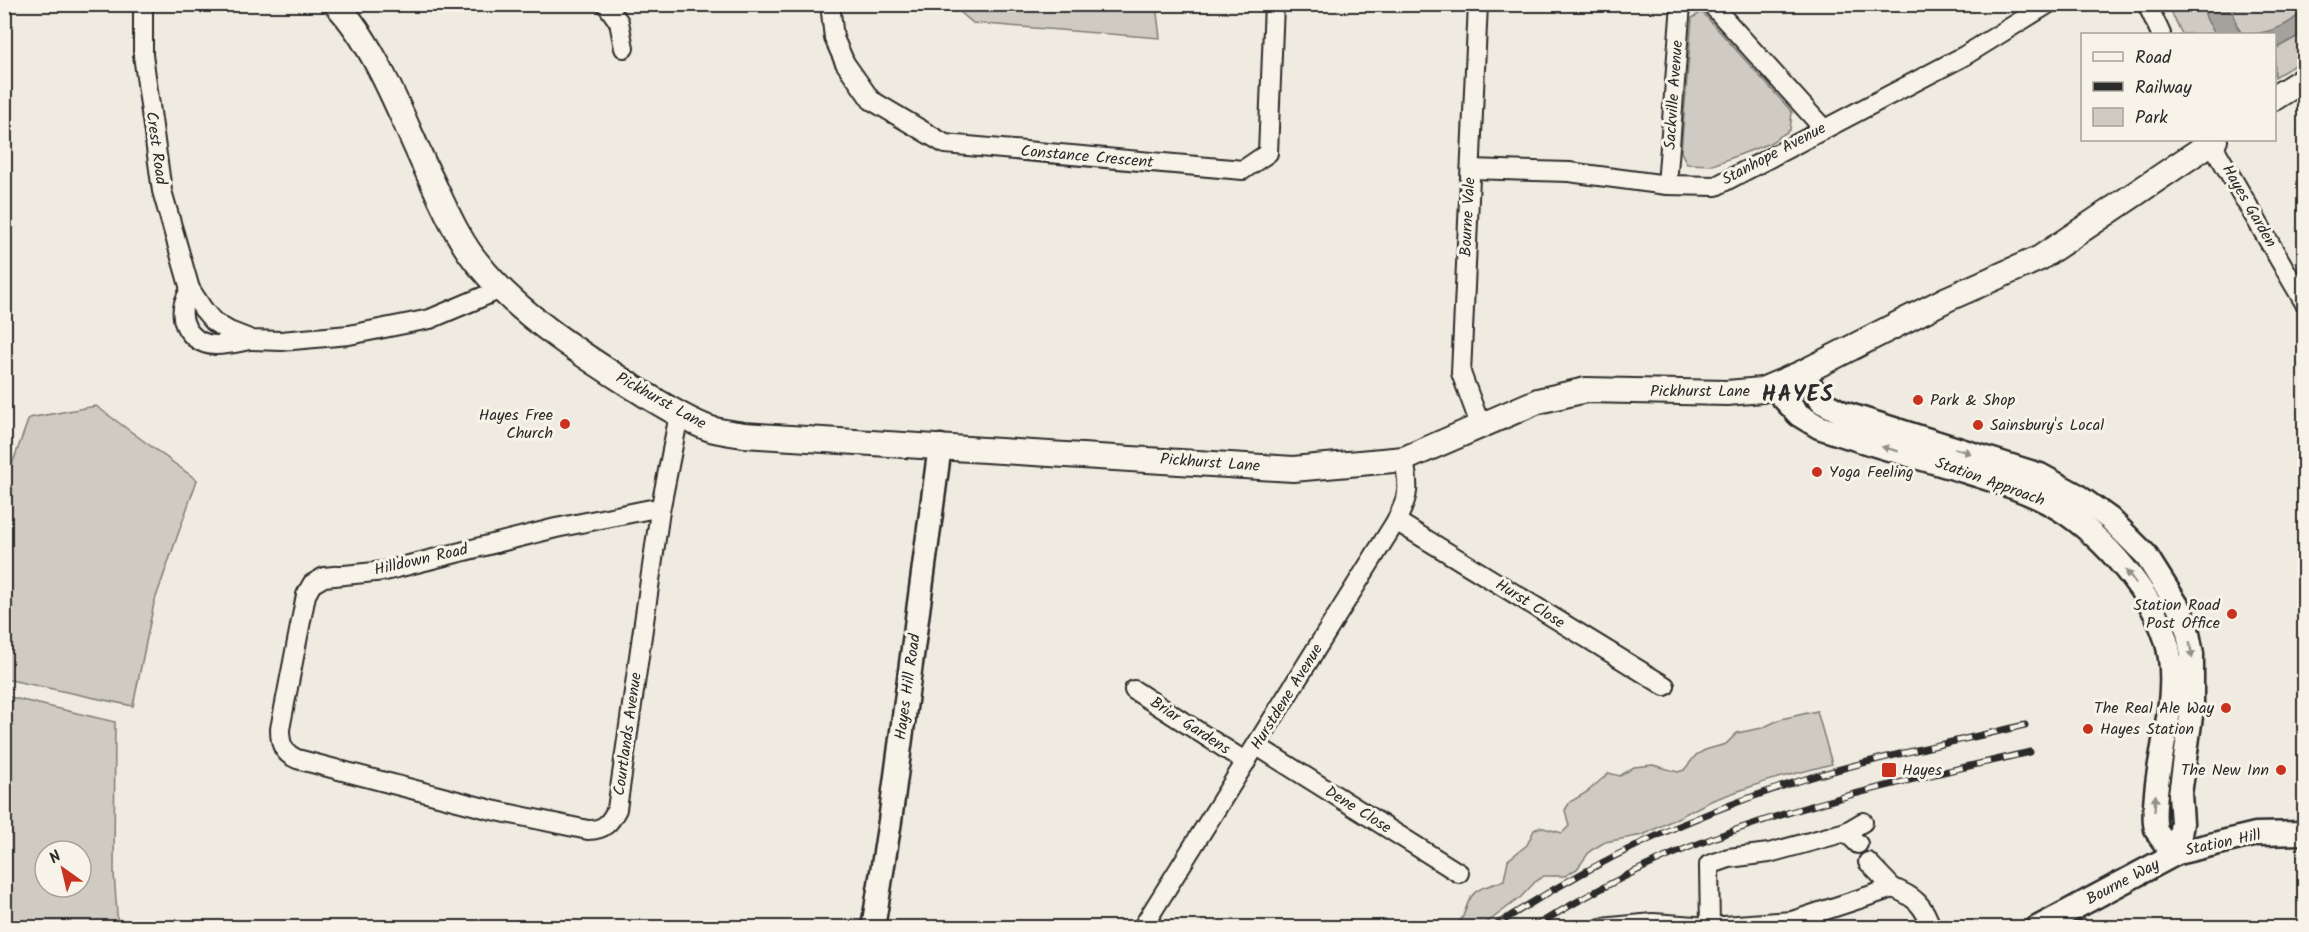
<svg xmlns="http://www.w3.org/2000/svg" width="2309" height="932" font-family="Kalam,sans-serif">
	<rect width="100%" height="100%" fill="#efebe0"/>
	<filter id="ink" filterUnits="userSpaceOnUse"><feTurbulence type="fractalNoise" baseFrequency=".0167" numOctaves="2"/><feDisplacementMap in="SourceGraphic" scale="12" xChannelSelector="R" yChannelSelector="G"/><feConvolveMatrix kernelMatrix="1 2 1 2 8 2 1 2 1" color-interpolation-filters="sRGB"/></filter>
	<g filter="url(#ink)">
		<g fill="#cfcbc2" stroke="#7d7b76" stroke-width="1.5" fill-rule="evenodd">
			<path d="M954 4 1156 5 1160 38 973 23 954 7Z"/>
			<path d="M2168 5H2304V59L2275 77 2274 34H2182Z"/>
			<path d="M1702 12 1792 112 1790 130 1770 143 1713 165 1687 164 1681 152 1692 18Z"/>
			<path d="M96 406 197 480 154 603 133 706 5 679V484L29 418Z"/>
			<path d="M5 696 115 722 114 873 118 927H5ZM45 851H81V887H45Z"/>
			<path d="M1817 711 1832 764 1767 781 1713 800 1643 835 1605 842 1590 851 1577 869 1565 876H1544L1535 882 1521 897 1481 927H1451C1468 918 1462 911 1471 897 1478 886 1493 886 1504 880L1508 860 1527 845 1534 830 1540 827 1562 833 1569 826 1565 810 1570 802 1587 792 1609 773 1620 776 1634 767 1653 765 1678 772 1684 770 1696 755 1705 750 1726 744 1737 733 1762 728 1781 719Z"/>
		</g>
		<g fill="#a4a29a" stroke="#74726e" stroke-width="1.5">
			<path d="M2202 5H2238L2233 12 2237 26 2242 34H2249H2215L2207 20Z"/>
			<path d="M2304 9V33L2275 49 2274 34H2252C2272 32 2291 25 2304 9Z"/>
		</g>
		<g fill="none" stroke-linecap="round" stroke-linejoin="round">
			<defs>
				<g id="minor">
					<path d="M143 4V55L162 191 190 289 203 309 214 322 229 331 252 340 281 341 349 335 430 319 501 289"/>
					<path d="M606 4 619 22 624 48"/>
					<path d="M830 4 834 38 845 63 871 100 945 144 1243 170 1268 153 1274 4"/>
					<path d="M1478 4 1461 373 1481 427"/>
					<path d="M1711 4 1823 128"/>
					<path d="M2147 4 2161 34"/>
					<path d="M2210 140 2304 302"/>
					<path d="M1471 169 1569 172 1667 185 1716 186 1964 56 2048 4"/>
					<path d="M1667 185 1681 4"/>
					<path d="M190 289C188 294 184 301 183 307 180 328 196 345 216 345 227 345 239 342 250 340"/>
					<path d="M660 511 651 509 556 528 385 571 324 577 312 584 306 595 280 729C280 744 283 753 297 759L492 810 588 830C604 830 610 823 617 809L660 511 679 415"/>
					<path d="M1396 521 1665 686"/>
					<path d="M1134 690 1246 762"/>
					<path d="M1257 746 1459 873"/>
					<path d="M1846 832 1863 822"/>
					<path d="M1868 862 1893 888"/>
					<path d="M1710 927 1709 865 1729 858 1769 853 1846 832 1858 844"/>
					<path d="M1142 928 1396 521C1410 495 1409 487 1404 459"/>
					<path d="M1601 928 1653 923 1710 927 1792 921 1893 888C1914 896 1925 906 1931 928"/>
				</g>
				<g id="tertiary">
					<path d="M1802 373 1822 402 1843 413 2040 475 2075 494 2110 519 2145 554 2181 611 2188 633 2192 654V709L2180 794 2182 823 2177 853"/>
					<path d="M1773 387 1799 415 1819 427C1868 444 1918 457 1967 472 2001 483 2037 493 2067 514 2110 544 2163 605 2170 658 2176 703 2160 749 2156 793 2155 805 2153 818 2156 829 2160 840 2168 847 2177 853"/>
					<path d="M873 928 890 821 940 446"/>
					<path d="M2037 928 2177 853 2256 834 2304 833"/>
				</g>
				<g id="secondary">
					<path d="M336 4C378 48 404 124 431 179 445 208 459 242 480 266 520 316 590 360 644 394 665 406 686 420 708 428 719 432 732 433 744 435L1293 469 1404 459 1538 401 1586 390 1727 393 1762 390 1802 373 1947 299 2040 258 2215 140"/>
					<path d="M2274 98 2304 79"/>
				</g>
			</defs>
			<use href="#minor" stroke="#2b2b2b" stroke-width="22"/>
			<use href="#tertiary" stroke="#2b2b2b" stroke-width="27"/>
			<use href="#secondary" stroke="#2b2b2b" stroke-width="28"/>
			<use href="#minor" stroke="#f7f3e8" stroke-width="18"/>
			<use href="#tertiary" stroke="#f7f3e8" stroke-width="22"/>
			<use href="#secondary" stroke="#f7f3e8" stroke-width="24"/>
			<defs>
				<g id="rail">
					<path d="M1492 928C1588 864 1690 815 1799 781 1873 758 1950 743 2025 725"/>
					<path d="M1532 928C1583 897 1635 869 1690 847 1799 803 1915 779 2030 752"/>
				</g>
			</defs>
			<use href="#rail" stroke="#2b2b2b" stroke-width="7"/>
			<use href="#rail" stroke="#f7f3e8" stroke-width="4.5" stroke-dasharray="14" stroke-linecap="butt"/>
		</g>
		<defs><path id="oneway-solid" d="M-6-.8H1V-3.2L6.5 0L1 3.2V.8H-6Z" transform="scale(1.5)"/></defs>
		<g fill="#918f8a">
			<use href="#oneway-solid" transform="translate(1890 449) rotate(-165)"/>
			<use href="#oneway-solid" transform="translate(1963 451) rotate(17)"/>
			<use href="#oneway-solid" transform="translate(2131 577) rotate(-127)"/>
			<use href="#oneway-solid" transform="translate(2191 650) rotate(81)"/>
			<use href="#oneway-solid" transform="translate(2155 803) rotate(-86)"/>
		</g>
	</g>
	<g fill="#c8321e" stroke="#f7f3e8" stroke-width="2">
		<circle cx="1918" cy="400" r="6"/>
		<circle cx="565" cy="424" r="6"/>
		<circle cx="1978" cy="425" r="6"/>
		<circle cx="1817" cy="472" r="6"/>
		<circle cx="2232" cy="614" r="6"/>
		<circle cx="2226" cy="708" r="6"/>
		<circle cx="2088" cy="729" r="6"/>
		<rect x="1881" y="762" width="16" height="16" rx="3"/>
		<circle cx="2281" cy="770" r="6"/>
	</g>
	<g text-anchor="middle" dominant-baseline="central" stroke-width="6" stroke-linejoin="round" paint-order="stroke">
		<g font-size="16" fill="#2b2b2b" stroke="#f7f3e8">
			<text transform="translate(1674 95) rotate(-86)">Sackville Avenue</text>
			<text transform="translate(156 148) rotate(82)">Crest Road</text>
			<text transform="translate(1774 154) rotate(-28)">Stanhope Avenue</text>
			<text transform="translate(1087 157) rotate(5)">Constance Crescent</text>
			<text transform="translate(2249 206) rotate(60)">Hayes Garden</text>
			<text transform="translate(1468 217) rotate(-87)">Bourne Vale</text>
			<text x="1700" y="391">Pickhurst Lane</text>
			<text transform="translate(661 401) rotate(29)">Pickhurst Lane</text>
			<text transform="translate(1210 463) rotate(4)">Pickhurst Lane</text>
			<text transform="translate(1990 482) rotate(20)">Station Approach</text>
			<text transform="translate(421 560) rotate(-13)">Hilldown Road</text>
			<text transform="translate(1530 604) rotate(32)">Hurst Close</text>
			<text transform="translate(908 687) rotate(-82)">Hayes Hill Road</text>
			<text transform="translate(1287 697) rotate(-58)">Hurstdene Avenue</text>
			<text transform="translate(1190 726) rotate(33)">Briar Gardens</text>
			<text transform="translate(628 734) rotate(-82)">Courtlands Avenue</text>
			<text transform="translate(1358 810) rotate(32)">Dene Close</text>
			<text transform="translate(2223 843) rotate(-12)">Station Hill</text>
			<text transform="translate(2123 882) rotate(-28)">Bourne Way</text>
		</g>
		<g font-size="16" fill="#2b2b2b" stroke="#f7f3e8" text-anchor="start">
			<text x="1930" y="400">Park &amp; Shop</text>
			<text x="553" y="415" text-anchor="end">Hayes Free<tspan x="553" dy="18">Church</tspan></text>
			<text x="1990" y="425">Sainsbury's Local</text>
			<text x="1829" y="472">Yoga Feeling</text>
			<text x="2220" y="605" text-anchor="end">Station Road<tspan x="2220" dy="18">Post Office</tspan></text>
			<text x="2214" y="708" text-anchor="end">The Real Ale Way</text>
			<text x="2100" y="729">Hayes Station</text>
			<text x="1902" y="770">Hayes</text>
			<text x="2269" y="770" text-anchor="end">The New Inn</text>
		</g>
		<g font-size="22" font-weight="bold" letter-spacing="1.5" fill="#2b2b2b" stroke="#f7f3e8">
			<text x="1798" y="395">HAYES</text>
		</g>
	</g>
	<rect width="2309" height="932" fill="none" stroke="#f7f3e8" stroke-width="24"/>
	<rect x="12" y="12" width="2285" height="908" fill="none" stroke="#2b2b2b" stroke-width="2" filter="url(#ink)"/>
	<rect x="2081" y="33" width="195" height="108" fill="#f7f3e8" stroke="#a5a39c" stroke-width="1.5"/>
	<rect x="2093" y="52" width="30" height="9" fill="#f7f3e8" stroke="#a5a39c" stroke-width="1.5"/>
	<text x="2135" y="63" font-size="18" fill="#2b2b2b">Road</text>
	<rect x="2093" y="82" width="30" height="9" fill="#2b2b2b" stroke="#a5a39c" stroke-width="1.5"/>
	<text x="2135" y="93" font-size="18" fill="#2b2b2b">Railway</text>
	<rect x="2093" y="108" width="30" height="18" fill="#cfcbc2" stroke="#a5a39c" stroke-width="1.5"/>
	<text x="2135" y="123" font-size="18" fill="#2b2b2b">Park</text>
	<g transform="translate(63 869) rotate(326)"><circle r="28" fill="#f7f3e8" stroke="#a5a39c" stroke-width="1.5"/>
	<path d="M0-4.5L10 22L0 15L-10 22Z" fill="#c8321e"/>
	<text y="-9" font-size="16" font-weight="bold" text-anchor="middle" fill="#2b2b2b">N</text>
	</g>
</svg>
